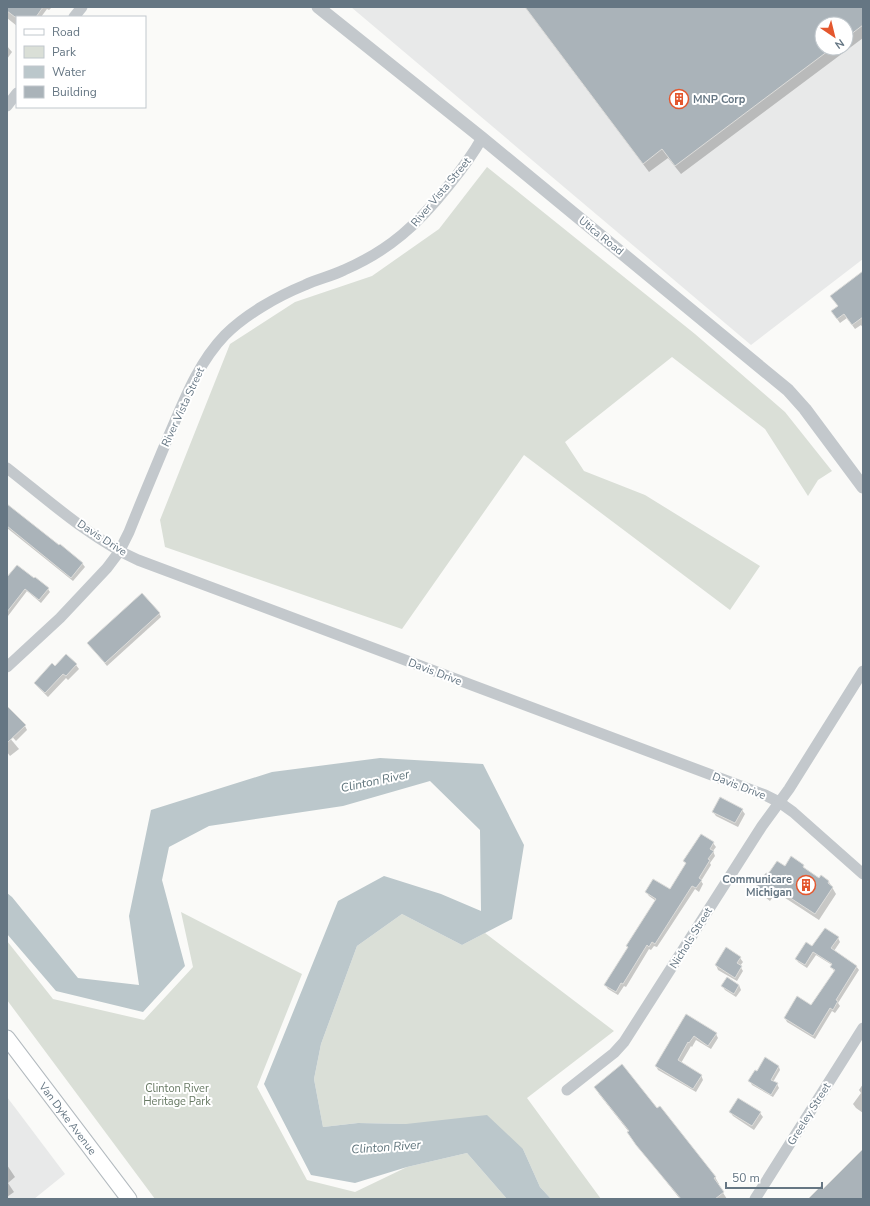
<svg xmlns="http://www.w3.org/2000/svg" width="870" height="1206" font-family="'Nunito Sans',sans-serif">
	<rect width="100%" height="100%" fill="#fafaf8"/>
	<g fill="#e8e9e9" fill-rule="evenodd">
		<path d="M351 7H863V259L751 345ZM822 24H846V48H822Z"/>
		<path d="M7 1097 65 1174 34 1199H7Z"/>
	</g>
	<g fill="#dadfd7">
		<path d="M487 167 695 334 785 412 832 471 818 480 808 496 765 429 672 357 565 442 584 471 645 495 760 566 730 610 524 455 402 629 165 547 160 520 230 344 295 302 372 276 439 229Z"/>
		<path d="M181 912 302 974 257 1087 307 1180 355 1192 407 1167 467 1153 507 1199H155L7 1000V941L53 999 144 1020 193 967Z"/>
		<path d="M402 914 462 945 485 933 614 1031 527 1098 601 1199H551L540 1187 523 1149 406 1124 358 1123 323 1127 314 1079 321 1044 357 946Z"/>
	</g>
	<path fill="#bbc7cb" d="M380 758 483 764 524 845 512 919 462 945 402 914 357 946 321 1044 314 1079 323 1127 358 1123 406 1124 487 1115 523 1149 540 1187 551 1199H507L467 1153 407 1167 355 1183 311 1175 264 1084 338 901 384 876 441 894 481 911 480 830 430 781 343 806 209 826 169 847 162 880 185 966 143 1012 56 991 7 934V893L12 897 78 978 139 985 129 916 151 810 272 772Z"/>
	<g fill="#0003" fill-rule="evenodd">
		<path d="M7 7H52L49 10 47 9 41 17H17V26L7 18Z"/>
		<path d="M525 7H863V38L681 174 668 158 649 172ZM822 24H846V48H822Z"/>
		<path d="M7 46 12 52 7 59Z"/>
		<path d="M863 272V328L861 325 855 329 847 318 840 323 835 316 839 306Z"/>
		<path d="M7 505 82 563 85 567 73 581 7 528Z"/>
		<path d="M35 578 48 589 50 592 41 603 27 591 8 616 7 615V586L34 579Z"/>
		<path d="M159 613 161 617 107 666 88 643Z"/>
		<path d="M76 665 79 669 68 680 66 678 48 697 38 687 35 683 55 667Z"/>
		<path d="M7 707 25 726 27 730 16 741 7 731Z"/>
		<path d="M9 737 19 749 10 756 7 752V739Z"/>
		<path d="M742 810 745 814 738 827 716 816 713 812Z"/>
		<path d="M713 843 716 847 713 851 715 856 710 863 711 865 701 881 703 884 699 892 695 889 657 947 654 946 651 950 649 949 626 987 624 986 618 995 608 989 605 985 656 901 649 896 646 892 670 890 686 864 685 861Z"/>
		<path d="M803 866 805 870 819 879 829 882 836 894 819 920 776 892 770 901 761 894 757 887 768 876 785 867Z"/>
		<path d="M838 938 840 942 834 951 856 966 859 970 838 1003 840 1006 835 1013 832 1011 815 1039 787 1022 785 1018 812 1006 835 972 831 967 832 965 816 955 807 968 798 962 796 959 812 948Z"/>
		<path d="M740 958 743 962 740 966 743 971 737 981 718 970 716 965Z"/>
		<path d="M739 985 741 990 736 997 725 990 722 986Z"/>
		<path d="M686 1015 716 1034 718 1038 711 1049 696 1040 692 1047 691 1046 681 1063 701 1075 703 1080 696 1092 658 1070 656 1066Z"/>
		<path d="M766 1059 779 1067 780 1070 773 1082 777 1084 779 1088 773 1097 752 1085 750 1081 757 1072Z"/>
		<path d="M863 1084V1113L856 1108 853 1104 861 1093 859 1090Z"/>
		<path d="M595 1087 657 1109 715 1177 719 1184 718 1185 727 1199H680L642 1151 629 1132 599 1094Z"/>
		<path d="M730 1112 760 1113 763 1117 754 1130 733 1116Z"/>
		<path d="M7 1165 15 1177 8 1183 14 1192 7 1197Z"/>
	</g>
	<g fill="#aab3b9" stroke="#dcdcda">
		<path d="M7 7H43L36 17H15L7 11Z"/>
		<path d="M525 7H863V25L846 38V24H822V48H832L675 166 662 149 643 164Z"/>
		<path d="M863 271V317L852 325 844 314 837 319 831 311 838 306 830 296Z"/>
		<path d="M7 504 59 545 60 544 83 563 71 578 7 526Z"/>
		<path d="M17 565 34 578 35 577 49 588 39 600 25 589 7 612V577Z"/>
		<path d="M142 593 160 613 105 663 87 643Z"/>
		<path d="M66 654 77 664 66 676 63 674 45 693 34 683 52 663 55 666Z"/>
		<path d="M7 706 26 725 7 743Z"/>
		<path d="M720 797 743 809 735 823 712 812Z"/>
		<path d="M701 834 714 842 710 849 714 851 708 859 710 860 699 878 702 880 696 888 692 886 655 944 652 942 649 947 647 945 623 984 621 983 616 992 604 985 628 947 626 946 656 899 645 892 653 879 670 889 686 863 683 861Z"/>
		<path d="M791 856 804 865 803 867 819 878 821 875 829 881 828 883 833 887 815 914 772 886 766 895 756 887 766 873 768 874 777 861 785 866Z"/>
		<path d="M825 928 839 937 831 948 857 966 836 1000 838 1001 833 1010 830 1008 813 1036 784 1018 797 996 811 1005 835 970 830 967 832 964 813 952 805 965 795 959 806 942 812 946Z"/>
		<path d="M726 947 741 957 737 963 742 966 735 978 715 965Z"/>
		<path d="M727 977 739 985 734 994 721 986Z"/>
		<path d="M686 1014 717 1033 708 1046 694 1036 689 1043 688 1042 678 1060 702 1075 693 1089 655 1066Z"/>
		<path d="M765 1057 779 1066 771 1080 778 1083 771 1095 748 1081 755 1070 757 1071Z"/>
		<path d="M622 1064 657 1108 660 1106 716 1177 714 1178 724 1192 715 1199H681L636 1145 627 1132 629 1131 594 1087Z"/>
		<path d="M738 1098 761 1112 752 1126 729 1112Z"/>
		<path d="M863 1149V1199H808L821 1186 823 1189Z"/>
	</g>
	<g fill="none" stroke-linecap="round" stroke-linejoin="round">
		<defs>
			<g id="secondary">
				<path id="s1" d="M7 1038 129 1199"/>
			</g>
		</defs>
		<use href="#secondary" stroke="#b3babf" stroke-width="17"/>
		<g stroke="#c3c8cc" stroke-width="11">
			<path d="M74 17 82 7"/>
			<path d="M7 106 17 93"/>
			<path d="M7 468C48 500 91 539 138 560L765 795 779 802 793 812 863 874"/>
			<path d="M7 667 60 618 107 568 119 552 129 532C141 502 154 471 167 440 183 403 197 364 225 335 246 314 278 296 305 285 318 279 332 276 344 270 390 250 418 224 449 185 462 169 472 156 482 138"/>
			<path d="M567 1090 614 1053 624 1042 762 826 789 789 863 671"/>
			<path d="M755 1199 863 1028"/>
		</g>
		<path stroke="#c3c8cc" stroke-width="13" d="M318 7 482 138 788 390 805 409 863 487"/>
		<use href="#secondary" stroke="#fff" stroke-width="15"/>
	</g>
	<defs>
		<symbol id="building-ring" viewBox="-11 -11 22 22"><circle r="9.5" fill="#fff" stroke="#e4572e" stroke-width="1.5"/><path d="M-4-6H4V6H1V3H-1V6H-4ZM-2.5-4.3h1.7v1.8h-1.7ZM.8-4.3h1.7v1.8H.8ZM-2.5-1h1.7V.8h-1.7ZM.8-1h1.7V.8H.8Z" fill="#e4572e"/></symbol>
	</defs>
	<g fill-rule="evenodd">
		<use href="#building-ring" x="668" y="88" width="22" height="22"/>
		<use href="#building-ring" x="795" y="874" width="22" height="22"/>
	</g>
	<g text-anchor="middle" dominant-baseline="central" stroke-width="4" stroke-linejoin="round" paint-order="stroke">
		<g font-size="11" font-weight="bold" fill="#657683" stroke="#fff" text-anchor="start">
			<text x="693" y="99">MNP Corp</text>
			<text x="792" y="879" text-anchor="end">Communicare<tspan x="792" dy="13">Michigan</tspan></text>
		</g>
		<g font-size="11" fill="#657683" stroke="#fff">
			<text transform="translate(441 192) rotate(-50)">River Vista Street</text>
			<text transform="translate(601 236) rotate(39)">Utica Road</text>
			<text transform="translate(183 407) rotate(-65)">River Vista Street</text>
			<text transform="translate(102 538) rotate(33)">Davis Drive</text>
			<text transform="translate(435 672) rotate(21)">Davis Drive</text>
			<text transform="translate(739 786) rotate(21)">Davis Drive</text>
			<text transform="translate(691 938) rotate(-58)">Nichols Street</text>
			<text transform="translate(809 1114) rotate(-58)">Greeley Street</text>
			<text stroke="none"><textPath href="#s1" startOffset="101">Van Dyke Avenue</textPath></text>
		</g>
		<g font-size="11" fill="#687a64" stroke="#fff">
			<text x="177" y="1088">Clinton River<tspan x="177" dy="13">Heritage Park</tspan></text>
		</g>
		<g font-size="12" font-style="italic" fill="#60757c" stroke="#fff">
			<text transform="translate(375 781) rotate(-12)">Clinton River</text>
			<text transform="translate(386 1147) rotate(-4)">Clinton River</text>
		</g>
	</g>
	<rect width="870" height="1206" fill="none" stroke="#657683" stroke-width="16"/>
	<rect x="16" y="16" width="130" height="92" fill="#ffffff" stroke="#c1c8cd"/>
	<rect x="24" y="29" width="20" height="6" fill="#ffffff" stroke="#c1c8cd"/>
	<text x="52" y="36" font-size="12" fill="#657683">Road</text>
	<rect x="24" y="46" width="20" height="12" fill="#dadfd7" stroke="#c1c8cd"/>
	<text x="52" y="56" font-size="12" fill="#657683">Park</text>
	<rect x="24" y="66" width="20" height="12" fill="#bbc7cb" stroke="#c1c8cd"/>
	<text x="52" y="76" font-size="12" fill="#657683">Water</text>
	<rect x="24" y="86" width="20" height="12" fill="#aab3b9" stroke="#c1c8cd"/>
	<text x="52" y="96" font-size="12" fill="#657683">Building</text>
	<g transform="translate(834 36) rotate(145)"><circle r="19" fill="#ffffff" stroke="#c1c8cd"/>
	<path d="M0-3L7 15L0 10L-7 15Z" fill="#e4572e"/>
	<text y="-6" font-size="11" font-weight="bold" text-anchor="middle" fill="#657683">N</text>
	</g>
	<path d="M726 1182v6h96v-6" fill="none" stroke="#657683" stroke-width="2"/>
	<text x="732" y="1182" font-size="12" fill="#657683" stroke="#ffffff" stroke-width="3" paint-order="stroke">50 m</text>
</svg>
